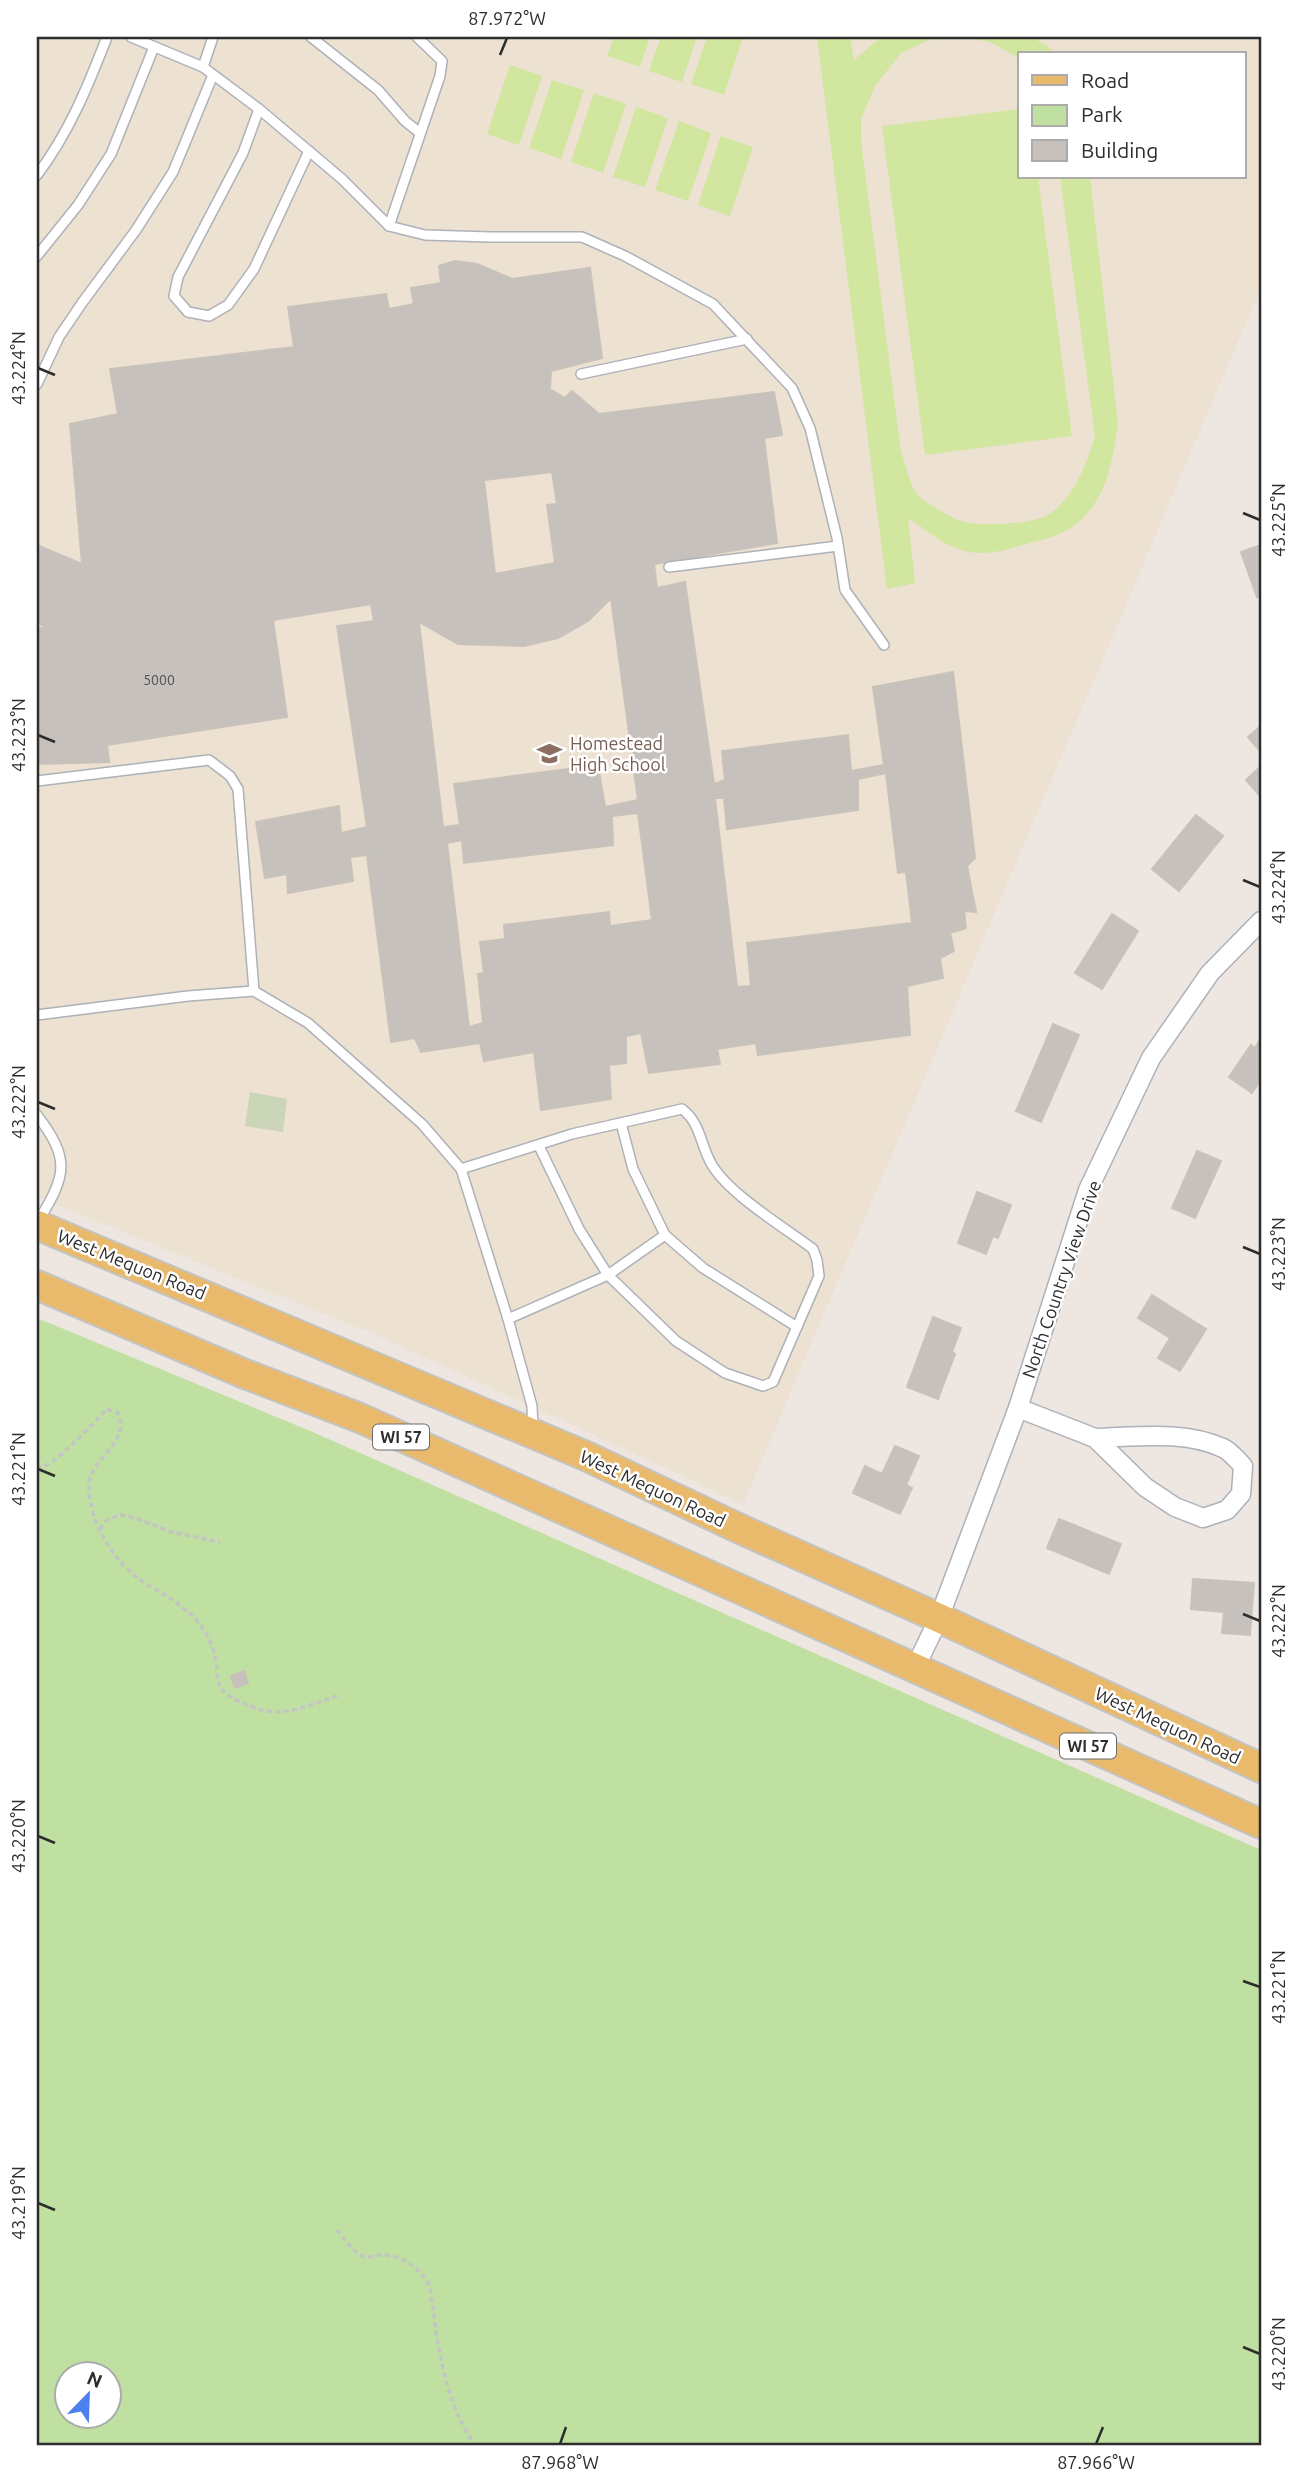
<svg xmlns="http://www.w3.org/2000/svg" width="1298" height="2482" font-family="Ubuntu,sans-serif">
	<rect width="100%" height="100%" fill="#ede6e1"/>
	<path fill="#ede1d2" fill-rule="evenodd" d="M37 37H1261V288L743 1504 381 1337 37 1197ZM1020 54H1244V177H1020Z"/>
	<path fill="#bfe0a1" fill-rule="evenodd" d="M37 1318 308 1430 1261 1850V2445H37ZM66 2374H108V2416H66Z"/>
	<path fill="#cbd6b9" d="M250 1092 287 1099 283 1132 245 1126Z"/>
	<g fill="#d1e69e">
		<path d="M614 37H650L640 67 607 56Z"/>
		<path d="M661 37H697L682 82 649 71Z"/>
		<path d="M707 37H743L724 95 691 84Z"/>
		<path d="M817 37H850L854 60 881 37H956H935L901 53 875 86 861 119V141L901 452C906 465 909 482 916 493 922 501 951 518 961 521 977 527 1031 524 1046 516 1074 500 1086 465 1095 436L1060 177H1090L1118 424C1112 469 1103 515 1057 535 1048 539 1036 541 1026 544 1007 550 989 555 969 552 946 548 927 530 908 518L915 583 887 589Z"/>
		<path d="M961 37C988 37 1039 28 1055 54H1020V59L990 42Z"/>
		<path d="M510 65 542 76 519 145 487 134Z"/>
		<path d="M552 80 584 90 561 159 529 148Z"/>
		<path d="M594 93 626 104 603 173 571 162Z"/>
		<path d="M636 107 668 118 645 187 613 177Z"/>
		<path d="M1020 109V177H1038L1072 436 925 455 882 126Z"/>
		<path d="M679 121 711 133 688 201 655 190Z"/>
		<path d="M721 136 753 147 730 216 698 205Z"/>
	</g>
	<g fill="#c6c1bc" stroke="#c9c2ba" stroke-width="2" fill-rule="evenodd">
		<path d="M455 261 477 264 512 279 590 268 602 358 551 371 550 389 565 398 572 391 599 414 774 392 782 435 764 438 777 543 654 564 657 588 685 582 714 784 725 780 722 751 848 735 851 771 884 765 873 687 953 672 975 858 967 866 976 912 964 911 966 928 950 933 954 951 940 958 943 978 907 986 910 1035 758 1055 756 1043 717 1049 720 1064 649 1073 641 1033 626 1036V1063L609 1065 611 1099 541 1110 534 1052 484 1061 480 1043 421 1052 415 1038 391 1042 367 855 350 857 353 881 288 893 287 874 265 878 256 822 339 806 341 833 367 827 337 626 374 621 371 604 273 620 287 717 107 745 109 762 37 764V629L46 627 37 623V545L82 564 70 424 118 414 110 369 294 347 288 307 386 294 389 309 414 304 411 288 441 283 439 266ZM552 472 557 504 547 505 555 563 495 574 484 480ZM611 598 638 800 605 807 598 765 454 784 460 825 443 827 419 622 458 644 524 646 558 638 588 621ZM886 773 898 873 906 872 912 923 747 943 751 986 737 987 715 798H724L727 829 858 810V779ZM638 813 652 920 610 926 609 912 504 925 505 939 480 942 484 973 478 974 483 1023 469 1027 447 843 462 840 464 863 613 845 612 816Z"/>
		<path d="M1261 545V595L1257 597 1241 552Z"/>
		<path d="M1261 726V752L1248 737Z"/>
		<path d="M1261 766V797L1246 780Z"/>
		<path d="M1196 815 1223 836 1179 891 1152 869Z"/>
		<path d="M1112 914 1138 931 1102 989 1075 973Z"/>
		<path d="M1053 1024 1079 1035 1041 1122 1016 1111Z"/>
		<path d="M1261 1038V1079L1252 1093 1229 1077 1251 1045 1255 1048Z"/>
		<path d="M1197 1151 1221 1161 1195 1218 1172 1208Z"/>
		<path d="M977 1192 1011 1205 998 1238 993 1236 986 1254 958 1243Z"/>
		<path d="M1152 1295 1206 1329 1180 1371 1158 1358 1170 1338 1138 1318Z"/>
		<path d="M933 1317 961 1328 952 1352 955 1354 938 1399 907 1387Z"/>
		<path d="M895 1446 919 1456 906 1485 912 1488 900 1514 853 1493 865 1466 882 1474Z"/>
		<path d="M1059 1519 1121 1544 1109 1574 1047 1548Z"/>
		<path d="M1193 1579 1254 1583 1250 1635 1222 1633 1224 1612 1191 1609Z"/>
		<path d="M244 1671 248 1683 235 1688 231 1676Z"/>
	</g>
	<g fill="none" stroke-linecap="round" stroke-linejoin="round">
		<defs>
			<g id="lane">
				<path d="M131 37 203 67 259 109 342 179 389 226 440 76 442 61 417 37"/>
				<path d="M311 37 378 90 405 121 420 133"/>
				<path d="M203 67 213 37"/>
				<path d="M259 109 243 153 178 277 174 296 188 312 209 316 228 305 254 269 309 151"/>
				<path d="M37 175C69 133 88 86 107 37"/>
				<path d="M389 226 425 235 490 237H582L625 256 713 304 792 388 810 428 837 538 845 590 884 645"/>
				<path d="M37 256 78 205 111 154 154 47"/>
				<path d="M581 374 747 339"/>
				<path d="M37 384 59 337 82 303 136 230 173 172 213 75"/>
				<path d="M669 567 838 546"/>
				<path d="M37 781 209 760 230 776 238 789 254 991"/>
				<path d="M37 1015 188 996 254 991 308 1023 422 1124 461 1169 508 1319 608 1275 665 1235"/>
				<path d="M37 1115C70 1159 67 1174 39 1220"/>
				<path d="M621 1123 633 1169 665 1235 703 1268 797 1327"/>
				<path d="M461 1169 572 1134 682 1109C701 1123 700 1145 712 1165 730 1195 784 1227 813 1249L817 1260 819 1276 773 1382 763 1386 725 1373 676 1341 608 1275 579 1229 539 1146"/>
				<path d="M508 1319 532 1406 533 1429"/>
			</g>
			<g id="street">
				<path d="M1018 1408 1095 1438 1145 1487 1175 1507 1203 1518 1227 1510 1241 1494 1243 1466C1237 1460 1230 1451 1223 1448 1184 1430 1136 1437 1095 1438"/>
				<path d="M915 1668 939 1618 1018 1408 1088 1190 1151 1058 1210 973 1261 921"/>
			</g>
			<g id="primary">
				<path d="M37 1225 586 1456 738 1528 939 1618 1261 1768"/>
				<path d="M37 1285 245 1374 360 1418 1261 1824"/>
			</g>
		</defs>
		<use href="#lane" stroke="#adb1b8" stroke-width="12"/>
		<use href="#street" stroke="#adb1b8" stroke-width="21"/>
		<use href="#primary" stroke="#c4c4c4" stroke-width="32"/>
		<g stroke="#c4c4c4" stroke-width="3.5" stroke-dasharray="5 3.5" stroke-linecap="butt">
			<path d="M37 1469C54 1467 93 1423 107 1409L118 1413C130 1441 97 1455 90 1478 88 1487 89 1495 91 1504 96 1532 116 1562 139 1579 160 1593 182 1603 199 1623 206 1632 212 1644 215 1656 219 1673 213 1687 231 1697 276 1722 292 1711 337 1696"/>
			<path d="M100 1529 107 1520 120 1515 132 1517 172 1532 220 1542"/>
			<path d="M337 2230C344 2238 354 2254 365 2257 370 2258 376 2255 381 2255 402 2254 420 2269 430 2286 437 2340 443 2400 475 2445"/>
		</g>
		<use href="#lane" stroke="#fff" stroke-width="9"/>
		<use href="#street" stroke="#fff" stroke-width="18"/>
		<use href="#primary" stroke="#e9ba6b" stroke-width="28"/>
	</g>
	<path fill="none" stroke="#2d2d2d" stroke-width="2.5" d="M500 55 507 38M38 368 55 375M1243 513 1260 520M38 735 55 742M1243 880 1260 887M38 1102 55 1109M1243 1247 1260 1254M38 1469 55 1476M1243 1614 1260 1621M38 1836 55 1843M1243 1981 1260 1987M38 2203 55 2210M1243 2347 1260 2354M560 2444 566 2427M1096 2444 1103 2427"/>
	<defs>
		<symbol id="school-bare" viewBox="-9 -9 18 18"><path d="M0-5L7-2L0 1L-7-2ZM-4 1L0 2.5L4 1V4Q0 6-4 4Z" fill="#8d6e63" stroke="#fff" stroke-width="2.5" paint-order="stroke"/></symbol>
	</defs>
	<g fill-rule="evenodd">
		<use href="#school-bare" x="532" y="736" width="35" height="35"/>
	</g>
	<g text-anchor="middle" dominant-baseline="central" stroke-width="5" stroke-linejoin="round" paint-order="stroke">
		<g font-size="14" fill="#535251">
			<text x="159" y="680">5000</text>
		</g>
		<g fill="#fff" stroke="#6c6c6c" stroke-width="2">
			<rect x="373" y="1424.5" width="56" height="25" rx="5"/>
			<rect x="1060" y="1733.5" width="56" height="25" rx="5"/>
		</g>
		<g font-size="16" font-weight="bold" fill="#2d2d2d">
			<text x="401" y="1437">WI 57</text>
			<text x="1088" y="1746">WI 57</text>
		</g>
		<g font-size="18" fill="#785e54" stroke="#fff" text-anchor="start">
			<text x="570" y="743">Homestead<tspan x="570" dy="21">High School</tspan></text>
		</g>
		<g font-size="18" fill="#2d2d2d" stroke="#fff">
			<text transform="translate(132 1264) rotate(22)">West Mequon Road</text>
			<text transform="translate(1061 1279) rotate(-71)">North Country View Drive</text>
			<text transform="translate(653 1488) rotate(25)">West Mequon Road</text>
			<text transform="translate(1168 1725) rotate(25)">West Mequon Road</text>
		</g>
	</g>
	<rect width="1298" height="2482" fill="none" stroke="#ffffff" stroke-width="77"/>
	<rect x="1018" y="52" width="228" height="126" fill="#ffffff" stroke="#ababab" stroke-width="2"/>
	<rect x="1032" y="75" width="35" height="10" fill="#e9ba6b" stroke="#ababab" stroke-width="2"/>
	<text x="1081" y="88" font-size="21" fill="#2d2d2d">Road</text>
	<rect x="1032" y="105" width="35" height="21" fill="#bfe0a1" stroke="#ababab" stroke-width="2"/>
	<text x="1081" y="122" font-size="21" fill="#2d2d2d">Park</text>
	<rect x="1032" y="140" width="35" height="21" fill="#c6c1bc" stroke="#ababab" stroke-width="2"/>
	<text x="1081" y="158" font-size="21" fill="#2d2d2d">Building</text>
	<g transform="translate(88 2395) rotate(23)"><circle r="33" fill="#ffffff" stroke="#ababab" stroke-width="2"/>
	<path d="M0-5L12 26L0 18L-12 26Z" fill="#4c80ef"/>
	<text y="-10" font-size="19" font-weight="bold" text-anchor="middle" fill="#2d2d2d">N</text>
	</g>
	<rect x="38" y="38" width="1222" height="2406" fill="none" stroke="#2d2d2d" stroke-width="2.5"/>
	<g font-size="18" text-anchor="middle" fill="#2d2d2d">
		<text x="507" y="25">87.972°W</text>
		<text transform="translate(19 368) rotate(-90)" y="6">43.224°N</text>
		<text transform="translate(1279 520) rotate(-90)" y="6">43.225°N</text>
		<text transform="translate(19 735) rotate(-90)" y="6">43.223°N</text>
		<text transform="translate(1279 887) rotate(-90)" y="6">43.224°N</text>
		<text transform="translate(19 1102) rotate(-90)" y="6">43.222°N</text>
		<text transform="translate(1279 1254) rotate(-90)" y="6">43.223°N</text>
		<text transform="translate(19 1469) rotate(-90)" y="6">43.221°N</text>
		<text transform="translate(1279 1621) rotate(-90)" y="6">43.222°N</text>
		<text transform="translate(19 1836) rotate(-90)" y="6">43.220°N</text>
		<text transform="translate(1279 1987) rotate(-90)" y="6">43.221°N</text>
		<text transform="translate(19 2203) rotate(-90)" y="6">43.219°N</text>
		<text transform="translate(1279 2354) rotate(-90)" y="6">43.220°N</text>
		<text x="560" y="2469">87.968°W</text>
		<text x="1096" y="2469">87.966°W</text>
	</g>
</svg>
